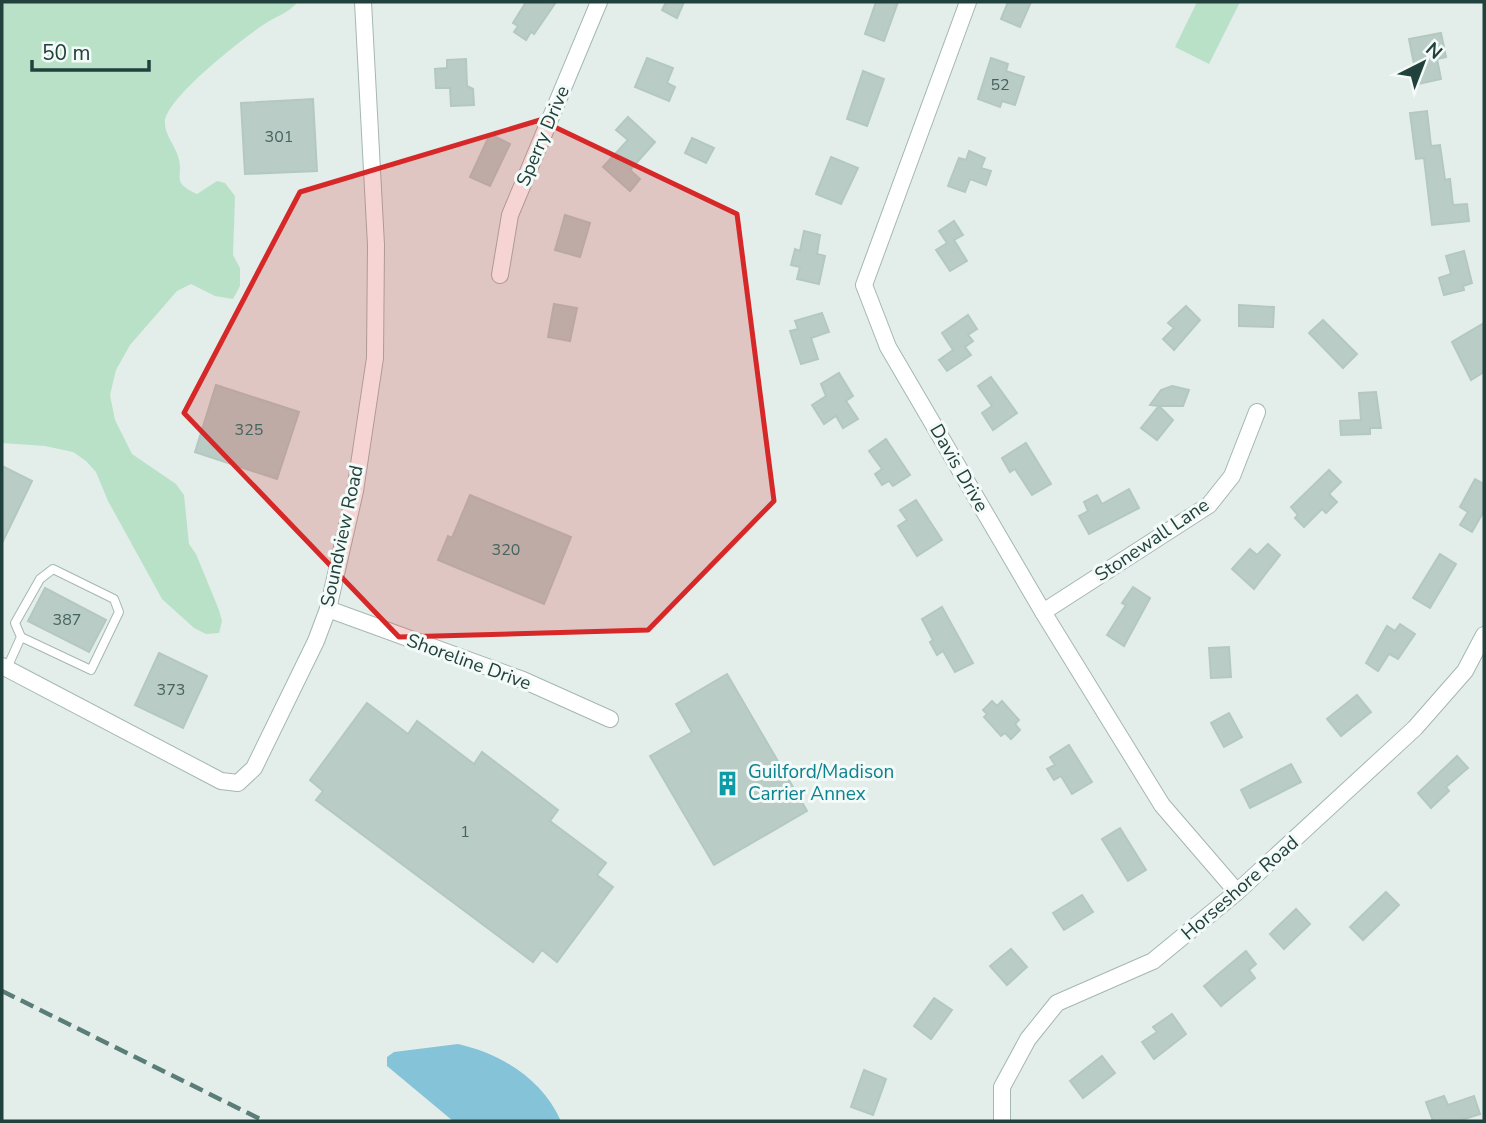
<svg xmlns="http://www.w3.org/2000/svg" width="1486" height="1123" font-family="'Nunito Sans',sans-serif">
	<rect width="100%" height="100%" fill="#e3eeea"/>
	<g fill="#b9e1c8">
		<path d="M2 2H298C287 14 276 16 263 25 242 39 165 99 165 122 164 133 175 146 178 156 185 177 169 181 197 194L217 181 225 183 235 196 233 255 240 268V286L233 299 215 296 191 284 177 291 130 345 116 370 110 395 115 420 132 454 176 484 184 495 189 544 196 554 219 610 222 621 219 633 206 634 194 628 162 599 108 501 96 472 86 461 73 452 45 446 2 443Z"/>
		<path d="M1197 2H1240L1209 64 1175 47Z"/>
	</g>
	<path fill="#85c3d8" d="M458 1044C502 1054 542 1079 561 1121H453L387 1066V1057L394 1052Z"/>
	<g fill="#baccc6" stroke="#b4c8c2" stroke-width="2">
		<path d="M526 2H556L534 34 531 32 526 40 514 32 518 26 513 23Z"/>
		<path d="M666 2H684L677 18 662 10Z"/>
		<path d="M876 2H898L884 41 865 34Z"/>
		<path d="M1008 2H1031L1020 27 1001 19Z"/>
		<path d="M1441 33 1446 57 1437 59 1441 79 1418 84 1409 39Z"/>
		<path d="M647 58 673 68 667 83 675 87 669 101 635 87Z"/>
		<path d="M991 58 1008 64 1006 71 1024 77 1015 105 1002 101 1000 107 978 99Z"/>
		<path d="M466 59 467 86 473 89 474 105 451 106 450 88H436L435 69 447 68V60Z"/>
		<path d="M863 71 884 79 867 126 847 119Z"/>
		<path d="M313 99 317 171 245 174 241 103Z"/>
		<path d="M1427 111 1431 146 1440 145 1445 180 1450 179 1453 205 1467 204 1469 221 1432 225 1424 158 1416 159 1410 113Z"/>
		<path d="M628 117 655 142 630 170 640 179 630 191 603 167 628 140 616 130Z"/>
		<path d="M490 134 510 144 490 186 470 177Z"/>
		<path d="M692 138 714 148 706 163 685 153Z"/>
		<path d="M969 151 985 158 981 168 991 171 986 185 970 179 965 192 948 186 959 158 966 160Z"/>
		<path d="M831 157 858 168 841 204 816 194Z"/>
		<path d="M565 215 590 223 580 257 555 250Z"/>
		<path d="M954 221 963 235 954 240 967 261 950 271 936 250 947 243 939 231Z"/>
		<path d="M804 231 820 235 817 254 825 256 819 284 797 279 800 267 791 265 795 249 800 251Z"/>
		<path d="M1464 251 1472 283 1463 286 1464 290 1444 295 1439 278 1451 274 1446 256Z"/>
		<path d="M554 304 577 308 570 341 548 337Z"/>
		<path d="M1239 305 1274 307 1273 327 1239 326Z"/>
		<path d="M1186 306 1200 320 1174 350 1163 339 1174 328 1168 323Z"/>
		<path d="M822 313 829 332 811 338 818 359 801 364 790 331 798 329 795 321Z"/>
		<path d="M968 315 977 329 968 335 973 341 965 347 971 355 947 371 939 360 953 350 942 333Z"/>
		<path d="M1323 320 1357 354 1343 368 1309 333Z"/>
		<path d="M1484 323V372L1471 380 1452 342Z"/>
		<path d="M839 373 853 396 846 401 858 419 843 428 836 416 824 424 812 405 826 396 821 384Z"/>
		<path d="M991 377 1017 413 993 430 982 413 992 406 978 386Z"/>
		<path d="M216 385 299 412 277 479 195 452Z"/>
		<path d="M1172 386 1189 390 1183 406H1159L1173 420 1157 440 1141 428 1159 406 1150 405 1161 390Z"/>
		<path d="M1376 392 1381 428H1370V434L1341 435 1340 421 1361 420 1359 393Z"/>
		<path d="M886 439 910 475 893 486 889 481 882 485 875 474 882 469 869 451Z"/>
		<path d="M1026 443 1051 484 1032 495 1015 469 1010 472 1002 458Z"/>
		<path d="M2 466 32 481 2 543Z"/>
		<path d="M1329 470 1341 482 1329 494 1337 502 1326 513 1322 509 1304 527 1295 518 1298 515 1291 507Z"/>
		<path d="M1475 479 1484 484V511L1472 532 1460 525 1468 512 1460 507Z"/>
		<path d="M1129 489 1139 508 1089 534 1079 516 1088 511 1084 502 1097 495 1102 504Z"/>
		<path d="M470 495 571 537 544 604 438 560 448 536 452 538Z"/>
		<path d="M916 500 942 540 917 556 898 526 907 520 900 510Z"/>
		<path d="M1268 544 1280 555 1254 589 1232 569 1250 549 1257 555Z"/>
		<path d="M1440 554 1456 564 1430 608 1413 598Z"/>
		<path d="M1133 587 1150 598 1124 646 1107 635 1126 605 1122 603Z"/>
		<path d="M45 588 106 620 89 652 28 621Z"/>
		<path d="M942 607 973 663 955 672 943 651 937 655 930 642 933 640 922 619Z"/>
		<path d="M1400 624 1415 634 1398 659 1389 654 1378 671 1366 663 1387 626 1395 631Z"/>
		<path d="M1229 647 1231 677 1211 678 1209 648Z"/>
		<path d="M159 653 207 676 183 728 135 705Z"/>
		<path d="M727 674 807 811 714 865 650 756 692 732 676 704Z"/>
		<path d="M1357 695 1371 712 1341 736 1327 719Z"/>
		<path d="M992 701 997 706 1002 701 1019 720 1015 724 1020 730 1011 739 1005 733 1001 736 984 717 987 714 983 710Z"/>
		<path d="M367 703 408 734 417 721 474 764 482 752 558 810 550 821 606 863 597 875 613 887 557 962 542 950 533 962 316 800 323 791 310 780Z"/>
		<path d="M1229 713 1242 737 1224 747 1211 723Z"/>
		<path d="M1069 745 1092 782 1072 794 1061 776 1054 780 1047 769 1055 765 1050 757Z"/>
		<path d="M1457 756 1468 768 1446 787 1449 791 1431 808 1418 793Z"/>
		<path d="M1291 764 1301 782 1250 808 1241 790Z"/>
		<path d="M1120 828 1146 870 1128 881 1102 839Z"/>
		<path d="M1386 892 1399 905 1363 940 1350 927Z"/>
		<path d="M1082 895 1093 912 1064 930 1053 913Z"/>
		<path d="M1296 909 1310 924 1284 949 1270 934Z"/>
		<path d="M1011 949 1027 967 1007 985 990 966Z"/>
		<path d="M1246 951 1256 964 1249 970 1255 978 1221 1006 1204 986Z"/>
		<path d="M934 998 952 1010 931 1039 914 1026Z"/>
		<path d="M1172 1014 1186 1034 1154 1059 1142 1042 1157 1032 1153 1027Z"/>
		<path d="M1102 1056 1115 1073 1083 1098 1070 1081Z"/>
		<path d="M864 1070 886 1079 873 1115 851 1107Z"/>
		<path d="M1444 1096 1448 1105 1474 1096 1480 1114 1458 1121H1433L1426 1102Z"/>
	</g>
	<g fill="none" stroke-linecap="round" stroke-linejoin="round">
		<defs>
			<path id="service" d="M7 668 21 637 91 670 119 612 114 599 53 569 40 579 15 623 21 637"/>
			<g id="minor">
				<path d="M968 2 864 285 888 347 1043 612 1162 805 1237 892"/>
				<path d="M500 275 510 215 599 2"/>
				<path d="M328 609 523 680 610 719"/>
				<path d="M1043 612 1209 505 1232 476 1257 412"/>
				<path d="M2 666 221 781 238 783 254 768 316 641 328 609 355 491 375 358 376 245 363 2"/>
				<path d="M1002 1121V1087L1028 1039 1057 1003 1153 961 1237 892 1415 728 1465 671 1484 635"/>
			</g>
		</defs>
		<use href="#service" stroke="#a5b7b2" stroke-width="10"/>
		<use href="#minor" stroke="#a5b7b2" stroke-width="18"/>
		<use href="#service" stroke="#fff" stroke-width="8"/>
		<use href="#minor" stroke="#fff" stroke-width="16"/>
		<path stroke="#5b7d77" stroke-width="4.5" stroke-dasharray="14 7" stroke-linecap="butt" d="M2 991 264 1121"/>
	</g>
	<path fill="#d62828" fill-opacity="0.2" stroke="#d62828" stroke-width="5" stroke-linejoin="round" d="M540 120 737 214 774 501 648 630 399 637 184 413 300 192Z"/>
	<defs>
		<symbol id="building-bare" viewBox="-9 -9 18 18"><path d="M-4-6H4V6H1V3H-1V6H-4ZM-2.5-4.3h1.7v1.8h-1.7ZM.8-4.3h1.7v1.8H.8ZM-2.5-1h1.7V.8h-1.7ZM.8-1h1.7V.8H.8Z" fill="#0f9aa8" stroke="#f4faf7" stroke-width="2.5" paint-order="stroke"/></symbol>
	</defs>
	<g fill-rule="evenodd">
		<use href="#building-bare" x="710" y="766" width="35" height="35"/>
	</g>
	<g text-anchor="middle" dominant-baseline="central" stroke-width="6" stroke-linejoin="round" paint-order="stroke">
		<g font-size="16" fill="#46645e">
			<text x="1000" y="85">52</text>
			<text x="279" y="137">301</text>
			<text x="249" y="430">325</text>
			<text x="506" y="550">320</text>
			<text x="67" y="620">387</text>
			<text x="171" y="690">373</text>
			<text x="465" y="832">1</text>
		</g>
		<g font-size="19" fill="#20413c" stroke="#f4faf7">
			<text transform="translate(543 136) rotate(-67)">Sperry Drive</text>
			<text transform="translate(959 468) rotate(60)">Davis Drive</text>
			<text transform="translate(342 536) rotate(-78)">Soundview Road</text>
			<text transform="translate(1152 540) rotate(-34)">Stonewall Lane</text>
			<text transform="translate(469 662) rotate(20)">Shoreline Drive</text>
			<text transform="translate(1240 888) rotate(-41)">Horseshore Road</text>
		</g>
		<g font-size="19" fill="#0d838f" stroke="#f4faf7" text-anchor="start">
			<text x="748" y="772">Guilford/Madison<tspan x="748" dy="22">Carrier Annex</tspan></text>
		</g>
	</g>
	<rect width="1486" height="1123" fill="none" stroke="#20413c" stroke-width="7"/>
	<g transform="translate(1423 63) rotate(42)" stroke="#f4faf7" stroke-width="5" paint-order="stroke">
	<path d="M0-5L12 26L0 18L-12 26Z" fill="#20413c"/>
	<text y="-10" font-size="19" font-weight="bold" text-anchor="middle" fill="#20413c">N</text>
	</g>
	<path d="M32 60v10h117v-10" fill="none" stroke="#20413c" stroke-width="3.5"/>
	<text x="42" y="60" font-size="21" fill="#20413c" stroke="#f4faf7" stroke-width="5" paint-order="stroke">50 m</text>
</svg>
